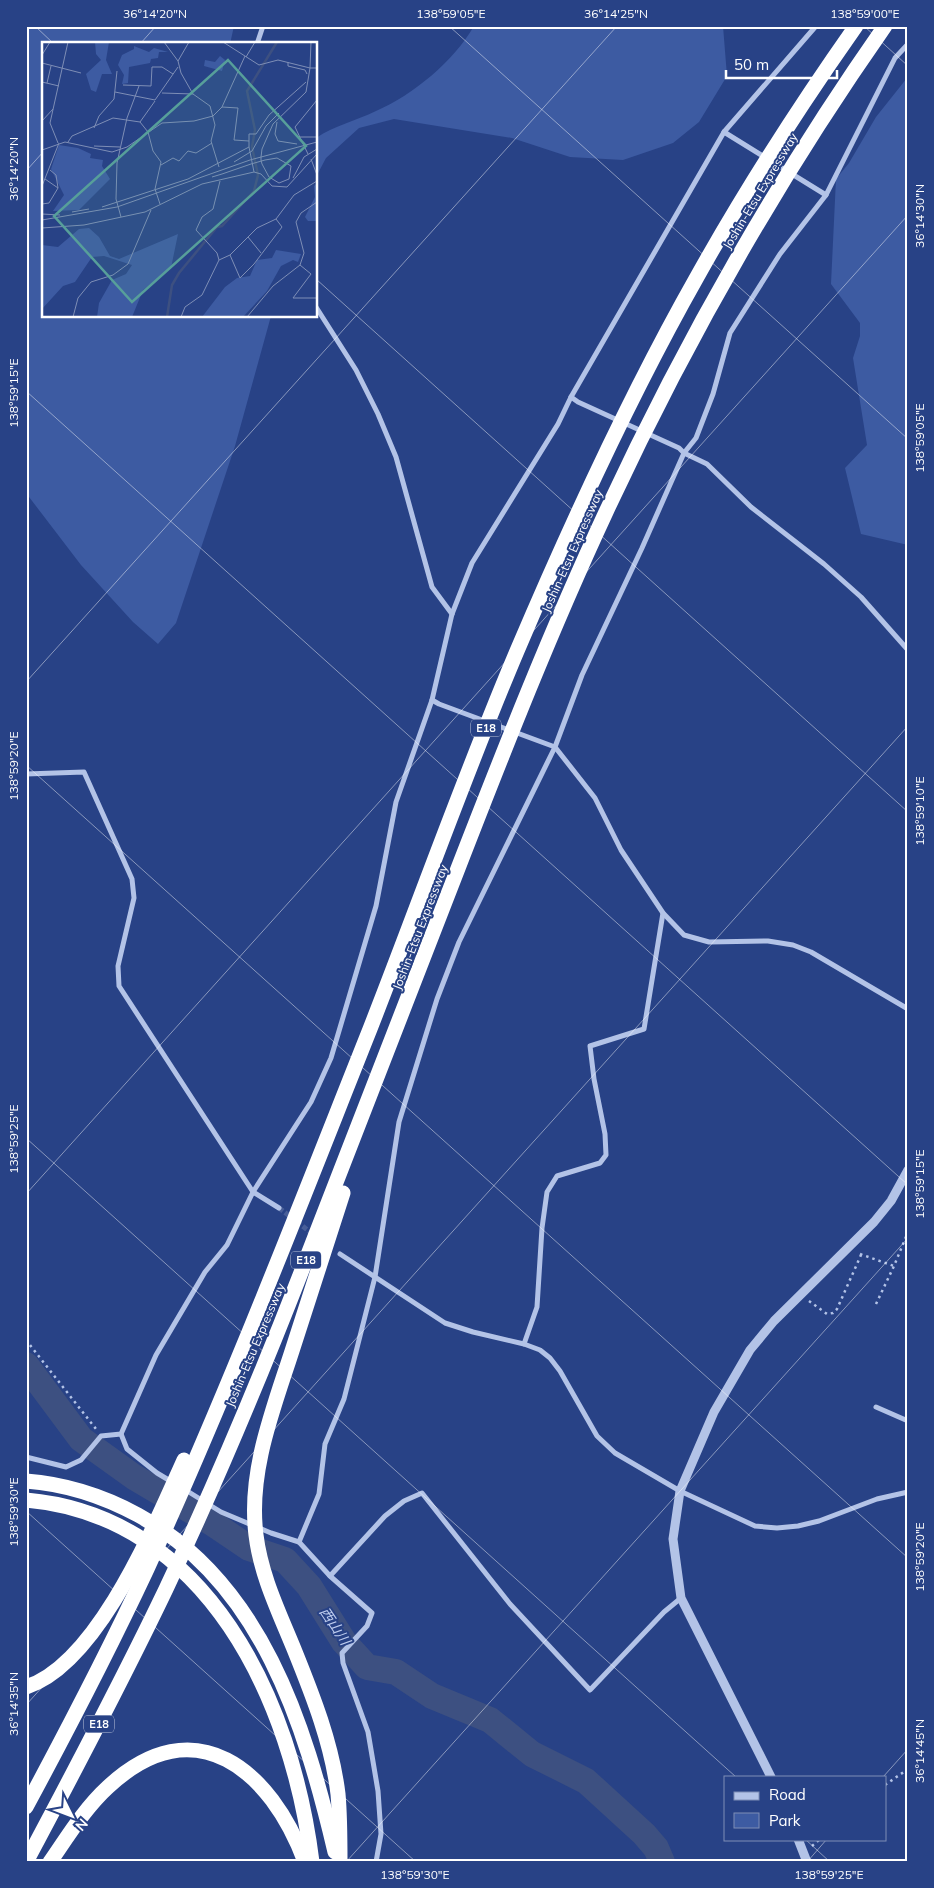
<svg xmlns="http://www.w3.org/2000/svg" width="934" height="1888" font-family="Mulish,'Noto Sans JP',sans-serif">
	<rect width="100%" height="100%" fill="#284286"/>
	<g fill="#3d5ba2">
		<path d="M26 26H234L230 44H44V316H271L235 446 176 623 158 644 133 622 81 565 26 493Z"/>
		<path d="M474 26H723L727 76 699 122 673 143 623 160 570 157 512 138 394 119 359 128 326 158 316 177V138C335 125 356 121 376 111 413 95 454 61 474 26Z"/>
		<path d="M907 78 908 79V545L861 534 845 468 867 445 853 358 860 336V323L831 284 836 179 849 163 876 117Z"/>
	</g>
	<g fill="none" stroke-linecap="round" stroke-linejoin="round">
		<path stroke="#3d5081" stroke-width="26" d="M26 1365 81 1439 134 1477 212 1523 249 1548 285 1560 309 1586 344 1642 367 1667 396 1672 432 1696 490 1720 532 1754 586 1781 644 1834 656 1848 662 1862"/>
		<path stroke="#485e98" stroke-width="5" stroke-dasharray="5 2.5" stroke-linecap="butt" d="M279 1208 314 1235"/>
		<g stroke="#b3c3e7" stroke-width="2.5" stroke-dasharray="2.5 4" stroke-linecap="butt">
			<path d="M860 1254 894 1266"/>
			<path d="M809 1301 827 1314 833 1313 837 1309 861 1255"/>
			<path d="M876 1304 894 1266 908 1232"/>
			<path d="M26 1340 96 1429"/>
			<path d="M885 1785 908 1769"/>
			<path d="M812 1846 820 1839"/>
		</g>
		<g stroke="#b3c3e7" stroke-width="5">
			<path d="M257 44 263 26"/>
			<path d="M724 132 826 195"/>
			<path d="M316 307 356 370 378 414 396 457 432 587 452 614"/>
			<path d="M571 397 578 402 679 448 684 453 707 464 751 507 824 564 861 597 908 650"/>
			<path d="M432 700 439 704 555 747 595 798 621 850 663 913 684 935 709 942 768 941 793 945 811 952 908 1009"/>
			<path d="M26 774 84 772 132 879 134 898 118 966 119 986 253 1192 279 1208"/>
			<path d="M340 1254 445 1323 473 1332 524 1344 540 1350 550 1358 560 1371 597 1436 615 1453 680 1491 755 1526 777 1528 798 1526 819 1521 877 1499 908 1492"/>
			<path d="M524 1344 537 1307 542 1228 547 1192 557 1176 600 1163 606 1155 605 1134 594 1079 590 1046 644 1029 663 913"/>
			<path d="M876 1407 908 1421"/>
			<path d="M121 1434 127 1449 157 1473 172 1482"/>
			<path d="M26 1457 66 1467 81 1460 101 1436 121 1434 156 1355 205 1272 227 1245 253 1192 311 1102 331 1058 376 906 396 802 432 700 452 614 472 563 558 424 571 397 724 132 816 26"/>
			<path d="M184 1489 221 1512 271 1533 299 1542"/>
			<path d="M330 1576 385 1516 404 1501 422 1493 510 1604 590 1690 664 1612 681 1598"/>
			<path d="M376 1862 381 1834 378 1791 368 1732 343 1663 342 1653 367 1626 372 1613 330 1576 299 1542 319 1494 325 1444 344 1399 375 1277 399 1122 437 999 459 942 555 747 582 675 642 548 684 453 696 438 713 394 730 333 780 254 826 195 895 58 908 44"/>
		</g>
		<g stroke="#b3c3e7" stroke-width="9">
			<path d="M771 1777 681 1598 673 1539 680 1491 714 1412 750 1350 774 1321 874 1222 891 1201 908 1170"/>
			<path d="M798 1839 807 1862"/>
		</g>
		<g stroke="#fff" stroke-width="15">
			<path d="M26 1481C66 1484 103 1496 138 1515 261 1582 305 1724 335 1852"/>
			<path d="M26 1500C208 1516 292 1701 312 1862"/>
			<path d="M26 1687C98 1664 155 1524 184 1460"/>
			<path d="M26 1807C68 1729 109 1650 147 1569 228 1392 298 1210 370 1029 419 904 464 776 517 651 571 524 629 397 697 277 745 191 799 107 856 26"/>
			<path d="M26 1862C74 1772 122 1681 166 1589 215 1485 260 1378 302 1270 355 1137 406 1004 457 871 504 750 551 630 606 512 685 342 777 180 885 26"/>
			<path d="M50 1862C68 1836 85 1808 108 1787 195 1706 271 1770 305 1862"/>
			<path d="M340 1862C340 1839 340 1816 338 1794 332 1744 313 1696 294 1649 279 1612 261 1576 256 1535 248 1472 273 1410 292 1351 309 1298 326 1246 343 1193"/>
		</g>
	</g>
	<path fill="none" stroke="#fff" stroke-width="1" stroke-opacity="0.45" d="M35 26 54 44M449 26 908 439M864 26 908 66M140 44 156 26M26 171 44 151M316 279 908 812M26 391 908 1185M26 682 617 26M26 765 908 1558M26 1138 736 1777M26 1194 908 215M26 1511 416 1862M26 1705 908 726M883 1777 908 1749M805 1839 830 1862M346 1862 908 1238M807 1862 827 1839"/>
	<g text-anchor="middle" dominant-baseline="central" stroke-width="4" stroke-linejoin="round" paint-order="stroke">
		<g fill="#284286" stroke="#bec6db" stroke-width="1">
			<rect x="471" y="719.5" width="30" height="17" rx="4"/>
			<rect x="291" y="1251.5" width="30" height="17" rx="4"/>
			<rect x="84" y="1715.5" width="30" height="17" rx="4"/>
		</g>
		<g font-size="11" font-weight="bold" fill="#fff">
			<text x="486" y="728">E18</text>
			<text x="306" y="1260">E18</text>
			<text x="99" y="1724">E18</text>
		</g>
		<g font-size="12" fill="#fff" stroke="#284286">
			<text transform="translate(760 191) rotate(-59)">Joshin-Etsu Expressway</text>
			<text transform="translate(572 551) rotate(-66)">Joshin-Etsu Expressway</text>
			<text transform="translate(420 927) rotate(-69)">Joshin-Etsu Expressway</text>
			<text transform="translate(255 1345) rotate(-67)">Joshin-Etsu Expressway</text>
		</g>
		<g font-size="14" font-style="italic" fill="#bfcdef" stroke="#284286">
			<text transform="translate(335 1626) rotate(56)">西山川</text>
		</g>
	</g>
	<g transform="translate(42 42)">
		<rect width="275" height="275" fill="#284286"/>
		<path d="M53 0H67L64 18 70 32H60L54 50 49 48 44 32 59 18 54 12ZM92 4 107 10 112 6 126 10H117L116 16 109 17 108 21 87 25 86 41 80 42 82 33 76 23 80 13 92 7ZM178 14 183 18 180 29 162 24 163 18 173 20ZM17 103 36 106 49 112 48 116 61 118 60 124 68 137 37 168 11 169 22 153 9 127ZM275 141V179H266L263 175 273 155 272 144ZM47 186 57 195 68 214 77 217 136 192 129 226 101 248 90 275H55L57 261 70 238 84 232 90 223 62 214 50 215 33 240 21 244 0 267V203L16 205 37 187ZM234 208 259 212 256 220 251 218 239 224 225 249 201 275H160L183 245 195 236 208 234 215 218 230 216Z" fill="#3d5ba2"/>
		<path fill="none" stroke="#3d5081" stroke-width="2.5" d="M125 275 130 243 137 231 175 185 180 184 212 149 216 133 210 105 213 88 205 49 235 0"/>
		<path fill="none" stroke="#7e8eb6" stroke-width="1" d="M122 0 136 19 139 31 151 52 168 64 173 83 169 99 177 125M181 0 217 23 236 18 268 26M269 0 268 26H275M0 13 8 0M204 15 213 0M136 19 147 0M246 20V24L263 28 265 32M0 21 39 31M0 40 17 44M5 41 9 24M81 43 109 44 110 25H120L131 32M73 50 113 58 136 25M120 51 151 52M180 65 196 66 192 98 207 99M0 79 11 67M98 80 113 59M235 80 233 92 236 99 255 102M52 86 57 74 72 57 75 29M256 95H275M26 100 30 94 71 76 98 80 106 90 111 109 119 120 113 147 118 162M16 101 8 81 26 0M52 104 78 105M207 105 212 130M0 108 23 100 70 110 85 105 120 81 152 79 171 74 180 65 203 14M266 112 253 85 275 58M269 117 275 133M192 120 210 109 224 84 237 71M119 123 131 116 137 119 146 109 154 111 170 101M170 135 180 132 209 122 223 118 235 116 249 124 247 137 237 141 227 135 220 122 219 118V115L220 107 231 82 264 50 268 26M251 136 262 115 275 107M3 137 16 146M0 144 17 101M0 162 7 161 16 146 14 133 8 128M60 165 146 137 207 105V92H214L227 73 264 40M30 170 47 167M0 172 18 173M79 175 74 157 75 121 85 76 97 44M0 178 75 165 208 118 275 100M0 186 42 183 103 170 160 142 212 130 219 132 230 144 245 145 275 112M206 195 219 211M188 213 198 236 212 222 240 185 234 177M177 218 175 211 154 188 160 175 171 167 178 139M258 223 269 232 251 256H275M31 275 36 256 49 240 71 233 86 222 109 168M139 275 143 265 160 253 177 218 188 213 215 186 234 177 252 153 275 139M205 275 231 244 258 223 262 211 254 180 259 171 275 160"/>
		<path fill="#579f9a" fill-opacity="0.15" stroke="#579f9a" stroke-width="2.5" d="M186 18 264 104 90 260 12 174Z"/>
		<rect width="275" height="275" fill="none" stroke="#fff" stroke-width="2.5"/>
	</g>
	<rect width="934" height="1888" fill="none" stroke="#284286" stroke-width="55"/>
	<rect x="724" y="1776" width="162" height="65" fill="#284286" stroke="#7e8eb6"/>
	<rect x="734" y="1792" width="25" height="8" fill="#b3c3e7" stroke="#7e8eb6"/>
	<text x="769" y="1800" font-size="15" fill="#ffffff">Road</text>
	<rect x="734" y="1813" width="25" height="15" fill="#3d5ba2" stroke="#7e8eb6"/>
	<text x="769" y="1826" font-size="15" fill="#ffffff">Park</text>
	<g transform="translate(72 1816) rotate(132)" stroke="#284286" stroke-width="4" paint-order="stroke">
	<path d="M0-4L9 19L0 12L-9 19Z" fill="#ffffff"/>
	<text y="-8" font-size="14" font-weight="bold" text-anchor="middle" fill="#ffffff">N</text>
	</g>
	<path d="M726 70v8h111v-8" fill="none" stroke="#ffffff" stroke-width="2.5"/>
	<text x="734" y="70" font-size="15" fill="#ffffff" stroke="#284286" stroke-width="4" paint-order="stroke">50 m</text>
	<rect x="28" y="28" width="878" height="1832" fill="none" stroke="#fff" stroke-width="2"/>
	<g font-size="12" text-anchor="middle" fill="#fff">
		<text x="155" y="18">36°14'20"N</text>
		<text x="451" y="18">138°59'05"E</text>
		<text x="616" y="18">36°14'25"N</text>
		<text x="865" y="18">138°59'00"E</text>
		<text transform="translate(14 169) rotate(-90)" y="4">36°14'20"N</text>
		<text transform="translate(920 216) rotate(-90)" y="4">36°14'30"N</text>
		<text transform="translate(14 393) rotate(-90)" y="4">138°59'15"E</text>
		<text transform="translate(920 438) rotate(-90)" y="4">138°59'05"E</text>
		<text transform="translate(14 766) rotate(-90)" y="4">138°59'20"E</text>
		<text transform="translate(920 811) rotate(-90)" y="4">138°59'10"E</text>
		<text transform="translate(14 1139) rotate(-90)" y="4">138°59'25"E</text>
		<text transform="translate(920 1184) rotate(-90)" y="4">138°59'15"E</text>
		<text transform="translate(14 1512) rotate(-90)" y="4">138°59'30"E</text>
		<text transform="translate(920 1557) rotate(-90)" y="4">138°59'20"E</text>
		<text transform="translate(14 1704) rotate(-90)" y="4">36°14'35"N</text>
		<text transform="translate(920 1751) rotate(-90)" y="4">36°14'45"N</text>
		<text x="415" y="1879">138°59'30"E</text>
		<text x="829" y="1879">138°59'25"E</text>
	</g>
</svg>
